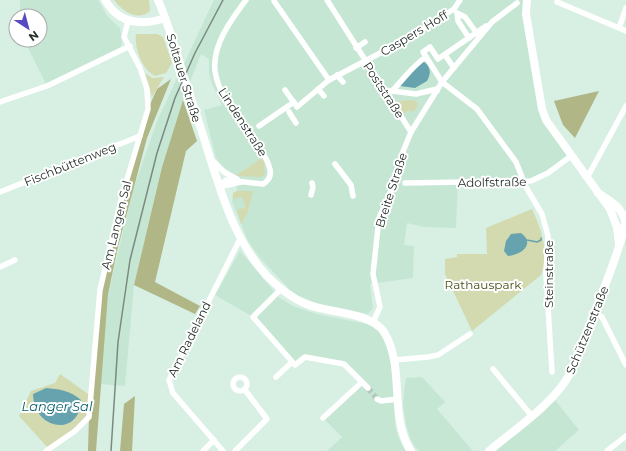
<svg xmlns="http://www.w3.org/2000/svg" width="626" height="451" font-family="Montserrat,sans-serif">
	<rect width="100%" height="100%" fill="#d7f0e3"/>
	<g fill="#c6e6d4">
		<path d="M20 0H98L108 17 120 28 122 40 121 47 46 84 24 40H40V16H20Z"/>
		<path d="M214 0H527L542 109 571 156 538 178 458 183 456 228 424 227 407 223 404 245 414 246 413 278 370 284 373 308 368 314 321 305 299 296 290 290 261 259 248 241 232 202 233 193 237 191 235 176 221 165 216 158 204 110 222 105 212 84 209 74V59L201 54 183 100 162 167 134 285 125 386 100 384 108 294 133 190 157 121Z"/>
		<path d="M240 251 280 298 293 306 317 314 371 325 380 333 389 348 394 387 395 425 398 436 405 451H327L342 437 323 418 362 382 344 364 305 357 295 365 253 317 215 295Z"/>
		<path d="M422 377 445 402 437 409 473 451H419L415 447 410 438 406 424 403 405 404 392 406 378Z"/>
		<path d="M555 400 579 430 555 451H496Z"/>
	</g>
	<g fill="#d4daaf" fill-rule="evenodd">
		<path d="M114 0H149L150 11C138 22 122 11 114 0Z"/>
		<path d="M136 34H157L163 37 172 63 166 73 155 76C142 70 134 47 136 34Z"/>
		<path d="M145 73 152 78 164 77 152 97Z"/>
		<path d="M407 100 416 101 418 104 414 112 409 110 404 114 396 102Z"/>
		<path d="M262 158 264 162 265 174 261 177 235 176Z"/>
		<path d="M237 191H253L248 212 241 224 237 210 246 207 242 197 233 199V193Z"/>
		<path d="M532 209C541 228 550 254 541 275L472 331 445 274V259L457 257V254H487L486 228Z"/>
		<path d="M60 374 91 396 89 417 49 449 19 416 31 391 55 383ZM46 388 75 420 67 424H54L33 406V394Z"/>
	</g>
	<g fill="#b0b686">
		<path d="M171 79 147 138 118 247 108 294 96 451H88L89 417 100 290 122 196 148 109 157 89Z"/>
		<path d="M599 91 575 138 563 125 554 101Z"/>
		<path d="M183 100 197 141 186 151 155 282 200 306 195 314 134 285 162 167Z"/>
		<path d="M135 396 132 451H120L124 404Z"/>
	</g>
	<g fill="#66a3ae">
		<path d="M423 61C430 66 432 72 427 81L415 88 400 86 416 65Z"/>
		<path d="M521 233C536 244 521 255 508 256L504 251 506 241 511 234Z"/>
		<path d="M46 388C59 389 71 391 81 400 80 438 33 430 33 394Z"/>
	</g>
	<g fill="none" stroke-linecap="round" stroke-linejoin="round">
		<path stroke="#66a3ae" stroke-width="1.5" d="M527 240 537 242 541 240V238"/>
		<path stroke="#b3c9be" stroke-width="5.5" stroke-dasharray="5.5 3" stroke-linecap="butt" d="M368 388 377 399"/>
		<g stroke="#fff" stroke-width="5.5">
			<path d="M327 0 411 132"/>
			<path d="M274 1 329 80"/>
			<path d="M557 2 626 31"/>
			<path d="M457 13 465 17 478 35"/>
			<path d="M457 13 458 21 469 38"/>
			<path d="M486 26 438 59 430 47 423 52 442 82 477 109 516 162 522 177"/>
			<path d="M619 28 626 8"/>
			<path d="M356 48 365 42"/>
			<path d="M445 55 454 68"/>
			<path d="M337 75 343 82"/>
			<path d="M318 89 324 96"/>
			<path d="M285 90 297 107 329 80 403 41 454 9 460 0"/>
			<path d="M384 90 416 94 437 89V91"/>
			<path d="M392 91C404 79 412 66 426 57"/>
			<path d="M0 102 47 86 130 46"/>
			<path d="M289 112 296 123"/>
			<path d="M259 126 294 102"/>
			<path d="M212 160 224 172 237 179"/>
			<path d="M335 164 351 185 353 196"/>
			<path d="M587 178 626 106"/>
			<path d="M523 182 542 214 548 236 546 274 552 372"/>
			<path d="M405 183 531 181 548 173 571 156"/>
			<path d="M219 187 226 180 263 184C270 180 272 174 269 166 267 158 261 151 257 145 243 125 218 96 215 71 212 45 231 20 246 0"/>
			<path d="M219 187 241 182"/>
			<path d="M0 192 140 136"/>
			<path d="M311 195 313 187 312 183"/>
			<path d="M0 267 15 260"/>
			<path d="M281 289 253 317 295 365 305 357 344 364 368 388"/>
			<path d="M594 312 602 317 626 365"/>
			<path d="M373 322 380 307 373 274 379 218 393 186 402 154 411 132 442 82 492 22 517 3"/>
			<path d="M394 360 428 357 438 355 470 334"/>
			<path d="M493 369 531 415"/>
			<circle cx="240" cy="384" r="7"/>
			<path d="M276 377 292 362"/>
			<path d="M377 399 381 401 398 399"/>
			<path d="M323 418 362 382"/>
			<path d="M46 451 75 431 89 417 100 290 122 196 148 109 147 89 140 68 124 37 128 21"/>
			<path d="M203 451 214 440"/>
			<path d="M223 451 173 393 169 380 240 239"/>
			<path d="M235 451 267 419 245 390"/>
			<path d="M607 451 626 436"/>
		</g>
		<g stroke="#fff" stroke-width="8">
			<path d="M105 0C119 24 141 26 165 18"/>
			<path d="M158 0C169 25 176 51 184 77 193 104 202 131 210 158 224 201 236 242 267 276 279 288 291 298 306 304 328 313 371 312 384 332 406 368 388 416 411 451"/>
			<path d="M527 0 526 14 542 109 546 120 610 209 617 227 619 245"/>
			<path d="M489 451C514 430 556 402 570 373 580 349 626 238 625 221 622 207 609 200 598 193"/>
		</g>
		<path stroke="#798a81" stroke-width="1.5" d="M111 451 118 342 130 260 157 153 175 98 195 53 223 0"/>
	</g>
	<g text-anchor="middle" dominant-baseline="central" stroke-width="4" stroke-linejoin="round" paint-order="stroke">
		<g font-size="12" fill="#242e29" stroke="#fff">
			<text transform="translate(414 33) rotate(-31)">Caspers Hoff</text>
			<text transform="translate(184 78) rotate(73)">Soltauer Straße</text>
			<text transform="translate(384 90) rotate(57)">Poststraße</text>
			<text transform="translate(243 122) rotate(57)">Lindenstraße</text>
			<text transform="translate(70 164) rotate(-22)">Fischbüttenweg</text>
			<text transform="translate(492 182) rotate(-1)">Adolfstraße</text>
			<text transform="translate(391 190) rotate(-72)">Breite Straße</text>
			<text transform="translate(116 225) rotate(-76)">Am Langen Sal</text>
			<text transform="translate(548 274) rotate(-90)">Steinstraße</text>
			<text transform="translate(587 330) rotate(-68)">Schützenstraße</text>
			<text transform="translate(189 339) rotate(-64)">Am Radeland</text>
		</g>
		<g font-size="12" fill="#4a4f18" stroke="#fff">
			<text x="483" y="284">Rathauspark</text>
		</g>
		<g font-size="13" font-style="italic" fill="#035f6b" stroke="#fff">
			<text x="57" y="406">Langer Sal</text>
		</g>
	</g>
	<g transform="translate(28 28) rotate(144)"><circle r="19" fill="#ffffff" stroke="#a7aba9"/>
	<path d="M0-3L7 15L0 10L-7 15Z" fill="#584bc2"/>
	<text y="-6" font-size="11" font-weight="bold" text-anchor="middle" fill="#242e29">N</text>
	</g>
</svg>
